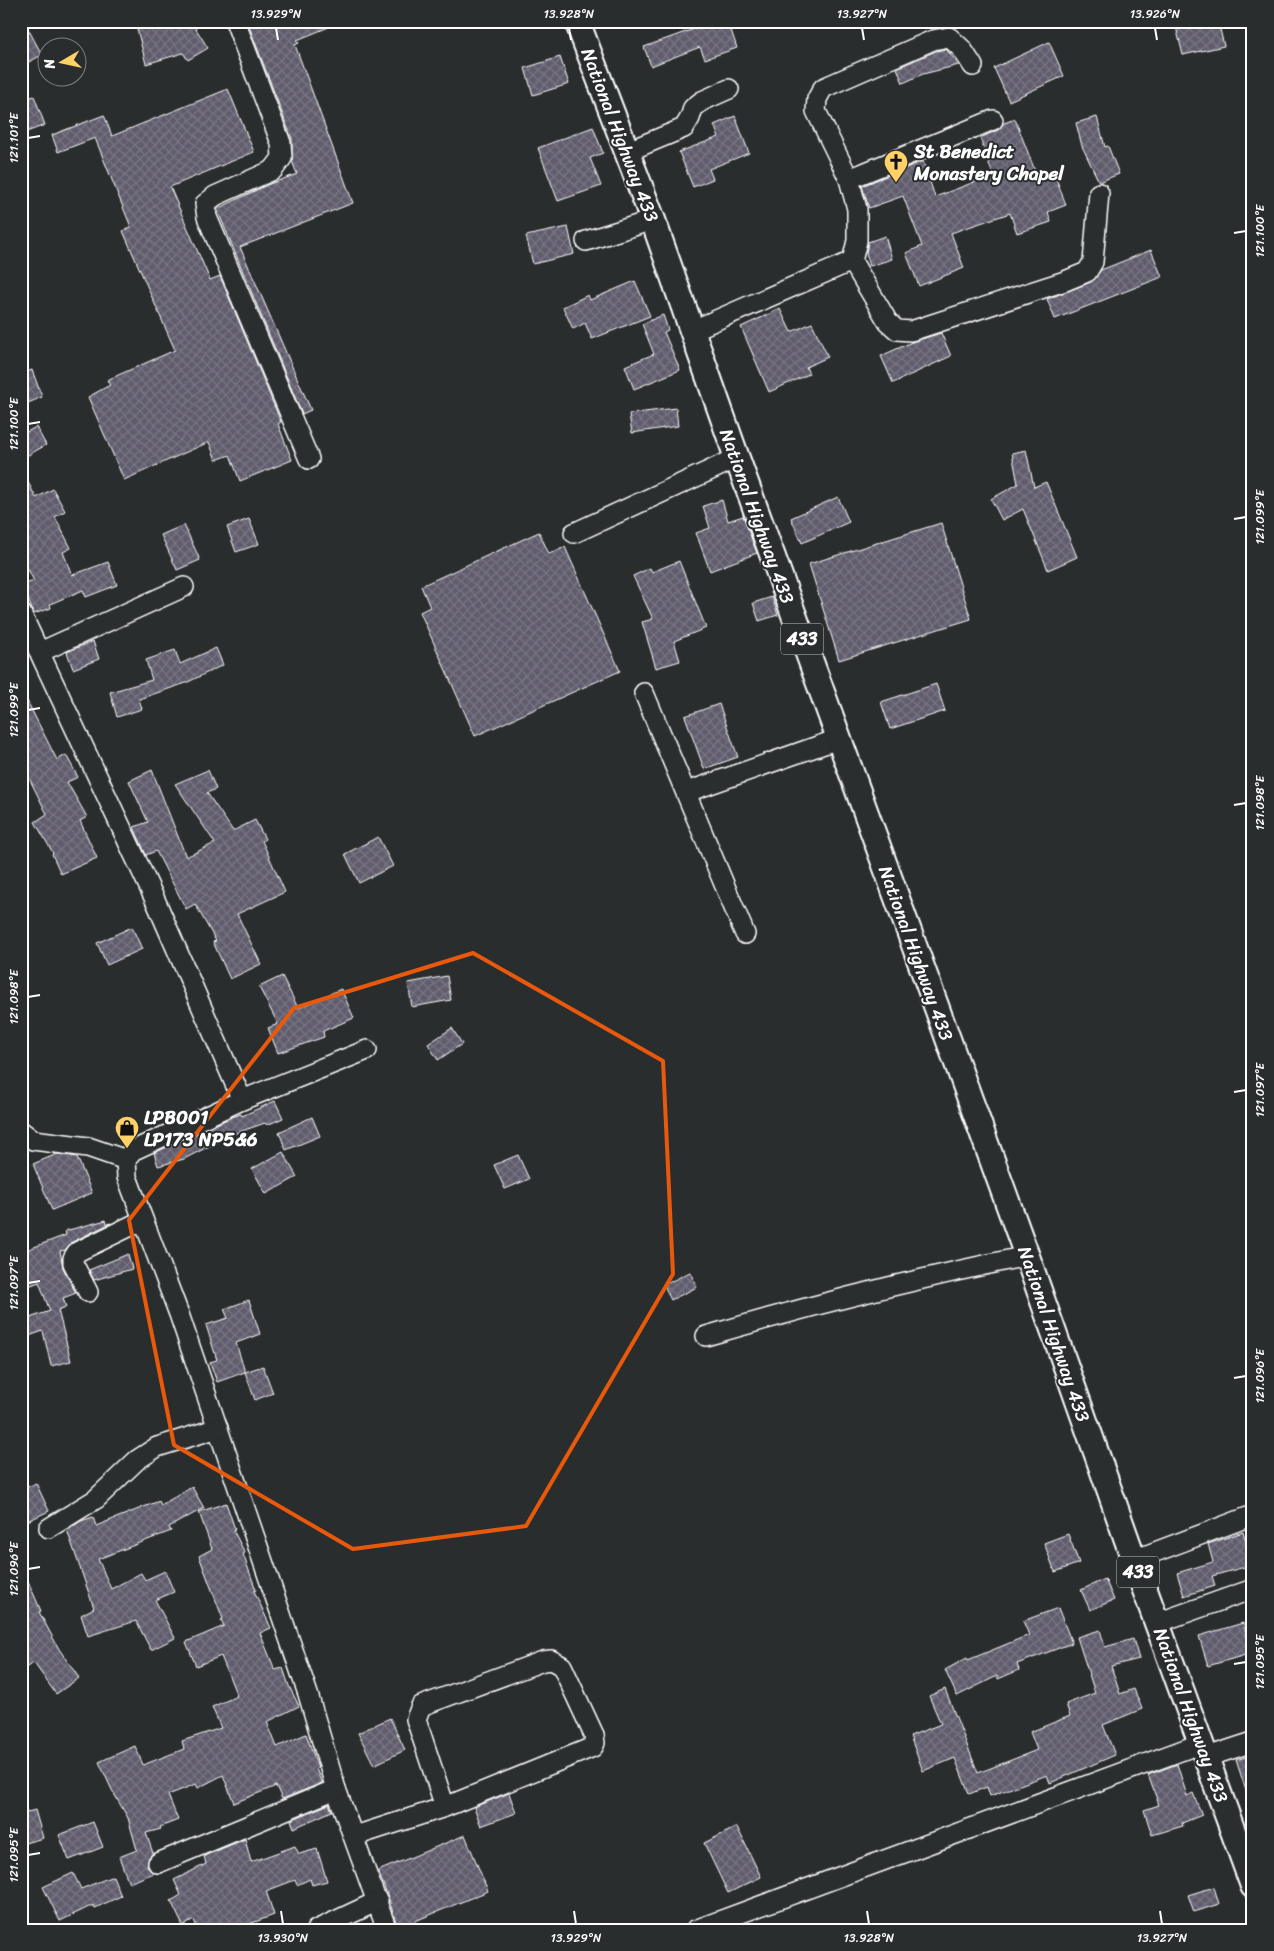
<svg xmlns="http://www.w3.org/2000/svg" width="1274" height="1951" font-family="Sriracha,sans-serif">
	<defs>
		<pattern id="building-cross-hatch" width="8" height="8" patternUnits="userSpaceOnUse" patternTransform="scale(1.25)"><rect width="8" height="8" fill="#605c6d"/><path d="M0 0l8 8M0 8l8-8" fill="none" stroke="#787483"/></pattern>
	</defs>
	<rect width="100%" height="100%" fill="#2a2d2e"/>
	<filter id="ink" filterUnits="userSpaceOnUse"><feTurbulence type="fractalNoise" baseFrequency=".02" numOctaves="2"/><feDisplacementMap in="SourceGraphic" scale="10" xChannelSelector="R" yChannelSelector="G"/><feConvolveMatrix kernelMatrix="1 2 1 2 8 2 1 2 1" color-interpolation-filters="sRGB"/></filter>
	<g filter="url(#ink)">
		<g fill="url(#building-cross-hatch)" stroke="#fff">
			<path d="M21 21H24L42 55 21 66Z"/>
			<path d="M135 21H191L208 48 188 60 183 53 146 64Z"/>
			<path d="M247 21 341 22 297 40 299 43 295 45 353 203 240 247 311 410 302 414 217 209 267 185 297 174 292 161V139Z"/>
			<path d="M716 21H728L737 48 705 59 700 47 651 66 644 47Z"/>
			<path d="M1201 21H1218L1224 46 1183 55 1176 27Z"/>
			<path d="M1049 42 1064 76 1009 101 994 68Z"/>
			<path d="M946 49 959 65 923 74 903 83 897 68 936 51Z"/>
			<path d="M560 57 569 84 533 95 525 68Z"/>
			<path d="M228 89 254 152 170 187 210 280 220 276 281 422 278 424 292 460 240 481 230 455 216 460 209 442 124 480 88 397 110 385 107 380 175 350 123 231 131 227 95 138 58 152 52 135 104 115 112 136Z"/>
			<path d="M34 96 45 125 21 134V101Z"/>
			<path d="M735 116 749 153 709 169 713 179 693 187 679 152 719 137 714 125Z"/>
			<path d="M1097 117 1105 147 1108 146 1119 174 1099 182 1082 146 1076 123Z"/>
			<path d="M1015 119 1037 176 1053 170 1066 205 1048 212 1051 222 1017 233 1010 213 951 233 964 268 919 286 906 253 922 246 903 196 869 208 862 186 923 161 935 197 993 175 980 138 998 130 1004 123Z"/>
			<path d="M593 127 603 153 590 158 601 186 558 201 538 148Z"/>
			<path d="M568 227 574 254 533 264 526 236Z"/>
			<path d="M885 236 892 259 870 266 866 253 868 242Z"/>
			<path d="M1151 250 1162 277 1055 319 1047 299 1091 282 1101 270Z"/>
			<path d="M635 281 650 316 592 339 585 323 573 329 563 307 588 295 590 300Z"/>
			<path d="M780 309 791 332 812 323 828 357 806 367 809 374 769 392 741 327Z"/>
			<path d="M663 315 668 330 664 332 680 370 634 389 625 366 654 354 642 324Z"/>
			<path d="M941 333 951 356 893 383 881 356 912 342Z"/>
			<path d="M32 370 42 397 21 406V374Z"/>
			<path d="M676 408 678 426 632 433 629 414Z"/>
			<path d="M36 427 46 445 21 459V435Z"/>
			<path d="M1026 450 1034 487 1046 482 1077 557 1048 570 1023 509 1002 520 991 499 1018 484 1012 453Z"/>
			<path d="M21 468 36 498 53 489 65 511 55 517 71 548 63 552 72 575 108 562 117 585 86 597 83 590 50 604 51 608 34 614 22 585 34 581 21 556Z"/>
			<path d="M838 497 849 522 802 543 791 518Z"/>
			<path d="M722 500 728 521 743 516 757 553 710 571 696 533 710 528 703 506Z"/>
			<path d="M249 519 259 544 236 552 227 527Z"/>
			<path d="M941 523 971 619 839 660 809 564Z"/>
			<path d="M184 525 200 560 177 570 161 535Z"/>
			<path d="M539 532 549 554 565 547 620 671 475 736 420 612 430 607 421 586Z"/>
			<path d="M679 561 706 628 674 641 680 661 656 668 642 622 653 619 633 576 650 568 652 572Z"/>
			<path d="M772 597 778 615 759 621 753 603Z"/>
			<path d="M93 641 99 659 73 669 67 652Z"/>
			<path d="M216 648 223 665 186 683 139 699 142 709 117 717 110 692 152 680 146 660 175 650 180 664Z"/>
			<path d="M936 684 945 711 890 729 881 702Z"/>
			<path d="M21 689 57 760 66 755 78 777 67 782 87 817 80 821 97 858 61 874 52 854 53 853 35 822 47 814 21 762Z"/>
			<path d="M719 704 738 757 704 769 685 716Z"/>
			<path d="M152 770 186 857 215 843 175 784 208 770 216 789 207 793 233 831 255 820 265 839 262 841 285 892 237 914 261 964 230 979 213 942 216 941 195 904 186 909 156 851 146 855 134 827 148 822 129 781Z"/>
			<path d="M378 837 393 866 359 883 345 854Z"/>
			<path d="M132 927 142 949 107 965 97 943Z"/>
			<path d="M282 976 298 1008 341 989 354 1018 323 1031 324 1037 278 1053 268 1028 278 1024 259 987Z"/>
			<path d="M447 976 451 1000 412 1007 408 983Z"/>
			<path d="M452 1028 462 1044 438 1060 428 1044Z"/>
			<path d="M275 1101 283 1118 267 1125 265 1123 233 1134 184 1159 158 1166 154 1153 232 1117 241 1114 242 1116Z"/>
			<path d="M312 1117 320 1136 286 1150 279 1132Z"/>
			<path d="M283 1152 297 1177 266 1194 252 1169Z"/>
			<path d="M57 1154 77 1157 92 1193 52 1210 33 1164Z"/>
			<path d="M518 1155 529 1179 505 1189 494 1165Z"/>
			<path d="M106 1220 107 1224 111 1223 72 1242 65 1250 60 1251 63 1268 76 1293 63 1298 66 1307 58 1310 71 1361 51 1366 43 1331 26 1337 21 1324V1321L50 1311 39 1282 21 1289V1252L66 1235 65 1231Z"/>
			<path d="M128 1254 132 1269 94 1280 89 1270Z"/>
			<path d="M690 1272 697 1287 671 1300 664 1285Z"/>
			<path d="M249 1300 260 1334 236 1343 245 1372 217 1382 210 1362 217 1360 206 1325 228 1318 224 1309Z"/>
			<path d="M263 1366 273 1393 255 1400 245 1372Z"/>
			<path d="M36 1483 49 1511 21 1524V1490Z"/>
			<path d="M192 1487 204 1508 169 1527 171 1531 98 1559 111 1589 141 1573 145 1580 165 1571 174 1592 155 1600 175 1638 151 1650 136 1621 88 1636 81 1615 94 1608 67 1530 81 1521 93 1517 96 1526 159 1501 161 1505Z"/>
			<path d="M226 1503 235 1529 233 1530 245 1553 243 1554 256 1590 254 1591 271 1628 260 1633 275 1670 283 1668 289 1686 299 1706 267 1722 277 1747 306 1734 318 1768 316 1769 322 1783 282 1799 276 1786 234 1803 223 1775 198 1788 196 1784 168 1795 178 1820 160 1827 161 1829 146 1833 153 1853 149 1857 147 1867 154 1873 129 1883 119 1857 137 1850 128 1818 112 1790 99 1762 135 1746 143 1765 184 1749 182 1741 221 1728 212 1707 237 1696 221 1656 196 1666 186 1642 224 1626 221 1620 223 1619 199 1556 212 1549 199 1512Z"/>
			<path d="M1243 1532 1252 1565 1212 1576 1215 1586 1184 1596 1177 1573 1213 1562 1208 1544Z"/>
			<path d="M1068 1534 1079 1563 1055 1572 1044 1543Z"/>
			<path d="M21 1565 41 1611 39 1612 59 1649 79 1678 56 1694 34 1663 21 1670Z"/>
			<path d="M1105 1579 1114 1600 1090 1610 1081 1590Z"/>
			<path d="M1058 1608 1072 1643 1017 1664 1019 1670 998 1679 997 1676 957 1696 945 1670 967 1658 968 1660 1029 1635 1023 1621Z"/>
			<path d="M1243 1623 1252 1653 1208 1666 1199 1636Z"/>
			<path d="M1100 1630 1105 1647 1133 1639 1139 1659 1111 1666 1120 1694 1134 1689 1142 1709 1103 1725 1115 1755 1050 1783 1047 1775 990 1796 987 1787 969 1794 955 1758 923 1771 910 1736 941 1724 929 1696 945 1689 978 1773 1037 1750 1030 1732 1070 1716 1066 1704 1095 1693 1077 1637Z"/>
			<path d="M390 1718 405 1750 374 1765 358 1733Z"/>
			<path d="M1253 1755V1802L1250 1803 1236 1760Z"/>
			<path d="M1177 1764 1187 1796 1193 1793 1202 1815 1182 1823 1183 1826 1152 1835 1144 1810 1159 1805 1148 1775Z"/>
			<path d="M509 1793 516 1813 481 1826 474 1807Z"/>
			<path d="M329 1804 332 1811 294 1828 291 1820Z"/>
			<path d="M35 1810 43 1838 21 1844V1814Z"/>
			<path d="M93 1822 103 1847 69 1860 59 1835Z"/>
			<path d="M737 1827 761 1877 728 1893 704 1843Z"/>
			<path d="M465 1835 488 1891 398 1928 388 1897 378 1871Z"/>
			<path d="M245 1839 251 1862 295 1846 299 1854 317 1849 327 1881 312 1885 310 1879 297 1885 295 1880 266 1891 274 1915 233 1930H198L194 1920 183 1926 171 1901 181 1895 174 1880 206 1864 204 1856Z"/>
			<path d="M73 1873 81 1889 113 1876 121 1896 95 1908 93 1905 60 1921 43 1887Z"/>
			<path d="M1214 1887 1219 1904 1194 1912 1188 1895Z"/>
		</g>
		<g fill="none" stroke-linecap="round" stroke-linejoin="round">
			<defs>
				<g id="minor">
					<path d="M235 21 281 143 282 158 273 170 215 196 205 204 207 217 309 459"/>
					<path d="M626 152 684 128 690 118 693 108 702 101 729 89"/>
					<path d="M849 179 993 120"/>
					<path d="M586 241 653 220"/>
					<path d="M852 261 888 322 897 330 911 331 1065 281 1087 272 1093 262 1099 193"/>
					<path d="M691 331 852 261 857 241V209L849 179 816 111 817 99 823 88 933 40 949 37 962 49 973 66"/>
					<path d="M574 533 737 458"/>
					<path d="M21 613 157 904 242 1100 132 1151 126 1160 127 1177 179 1314 308 1694 336 1789 387 1930"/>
					<path d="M40 652 184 587"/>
					<path d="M644 693 745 934"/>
					<path d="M687 792 838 739"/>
					<path d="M242 1100 367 1050"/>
					<path d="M21 1131 33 1140 88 1147 126 1160"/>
					<path d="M88 1292 73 1263V1258L77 1252 143 1220"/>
					<path d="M706 1336C812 1305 919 1278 1027 1256"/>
					<path d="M49 1528 96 1499 137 1460 157 1447 218 1428"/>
					<path d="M1134 1560 1253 1515"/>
					<path d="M1157 1623 1253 1589"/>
					<path d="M1207 1757 1253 1742"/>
					<path d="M355 1836 445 1807 593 1747 595 1743 594 1735 562 1666 551 1660 543 1661 421 1706 416 1719 445 1807"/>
					<path d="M158 1863 336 1789"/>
					<path d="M316 1930 378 1901"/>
					<path d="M695 1930 1202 1743"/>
				</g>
				<path id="major" d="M577 21 653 220 737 458 1027 1256 1134 1560 1253 1886"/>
			</defs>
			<use href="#minor" stroke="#fff" stroke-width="22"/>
			<use href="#major" stroke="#fff" stroke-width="28"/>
			<use href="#minor" stroke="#2a2d2e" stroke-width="19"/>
			<use href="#major" stroke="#2a2d2e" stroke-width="24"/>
		</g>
	</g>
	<path fill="none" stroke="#e8590c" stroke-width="4" stroke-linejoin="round" d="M473 953 663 1061 673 1274 526 1526 353 1549 174 1445 129 1220 294 1008Z"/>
	<path fill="none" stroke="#fff" stroke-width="2" d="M276 28 278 40M569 28 571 40M862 28 864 40M1155 28 1157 40M28 138 40 136M1234 233 1246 231M28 424 40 422M1234 519 1246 517M28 710 40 708M1234 805 1246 803M28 997 40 995M1234 1092 1246 1090M28 1283 40 1281M1234 1378 1246 1376M28 1569 40 1567M1234 1664 1246 1662M28 1855 40 1853M281 1911 283 1924M574 1911 576 1924M867 1911 869 1924M1160 1911 1162 1924"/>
	<defs>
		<symbol id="church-pin" viewBox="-11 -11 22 30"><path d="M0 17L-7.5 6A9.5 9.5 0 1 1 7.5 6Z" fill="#ffd166" stroke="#2a2d2e"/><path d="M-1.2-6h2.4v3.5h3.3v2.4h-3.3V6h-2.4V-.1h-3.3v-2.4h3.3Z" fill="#111"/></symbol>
		<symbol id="shop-pin" viewBox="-11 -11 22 30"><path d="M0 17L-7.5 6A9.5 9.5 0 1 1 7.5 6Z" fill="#ffd166" stroke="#2a2d2e"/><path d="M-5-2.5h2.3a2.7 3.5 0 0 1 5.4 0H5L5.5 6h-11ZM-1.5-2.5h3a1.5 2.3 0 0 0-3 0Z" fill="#111"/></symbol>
	</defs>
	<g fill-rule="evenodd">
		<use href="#church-pin" x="882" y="148" width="28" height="38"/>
		<use href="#shop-pin" x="113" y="1114" width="28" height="38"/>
	</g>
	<g text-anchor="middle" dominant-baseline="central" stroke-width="4" stroke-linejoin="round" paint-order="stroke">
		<g fill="#2a2d2e" stroke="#bfc0c0" stroke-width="1">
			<rect x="781" y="623.5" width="42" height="31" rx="4"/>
			<rect x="1117" y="1556.5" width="42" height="31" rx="4"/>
		</g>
		<g font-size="18" font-weight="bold" fill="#fff">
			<text x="802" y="639">433</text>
			<text x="1138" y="1572">433</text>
		</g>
		<g font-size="19" fill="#fff" stroke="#2a2d2e">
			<text transform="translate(620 135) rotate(69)">National Highway 433</text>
			<text transform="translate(757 516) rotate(70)">National Highway 433</text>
			<text transform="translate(916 953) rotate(70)">National Highway 433</text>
			<text transform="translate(1054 1334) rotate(71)">National Highway 433</text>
			<text transform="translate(1191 1715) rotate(70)">National Highway 433</text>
		</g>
		<g font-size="19" font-weight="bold" fill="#fff" stroke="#2a2d2e" text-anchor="start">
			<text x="914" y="151">St Benedict<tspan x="914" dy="22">Monastery Chapel</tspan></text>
			<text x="144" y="1117">LPB001<tspan x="144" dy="22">LP173 NP5&amp;6</tspan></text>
		</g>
	</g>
	<rect width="1274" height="1951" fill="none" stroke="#2a2d2e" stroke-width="55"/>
	<g transform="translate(62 62) rotate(261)"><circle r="24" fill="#2a2d2e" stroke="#7f8182"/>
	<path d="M0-4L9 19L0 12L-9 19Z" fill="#ffd166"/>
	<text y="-8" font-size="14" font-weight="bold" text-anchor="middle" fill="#ffffff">N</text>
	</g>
	<rect x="28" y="28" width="1218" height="1896" fill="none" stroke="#fff" stroke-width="2"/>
	<g font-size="12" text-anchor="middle" fill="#fff">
		<text x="276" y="18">13.929°N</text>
		<text x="569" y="18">13.928°N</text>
		<text x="862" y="18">13.927°N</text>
		<text x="1155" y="18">13.926°N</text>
		<text transform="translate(14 138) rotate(-90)" y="4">121.101°E</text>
		<text transform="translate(1260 231) rotate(-90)" y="4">121.100°E</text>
		<text transform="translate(14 424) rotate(-90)" y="4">121.100°E</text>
		<text transform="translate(1260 517) rotate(-90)" y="4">121.099°E</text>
		<text transform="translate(14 710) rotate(-90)" y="4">121.099°E</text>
		<text transform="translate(1260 803) rotate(-90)" y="4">121.098°E</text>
		<text transform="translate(14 997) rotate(-90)" y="4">121.098°E</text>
		<text transform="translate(1260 1090) rotate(-90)" y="4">121.097°E</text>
		<text transform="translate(14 1283) rotate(-90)" y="4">121.097°E</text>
		<text transform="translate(1260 1376) rotate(-90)" y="4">121.096°E</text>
		<text transform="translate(14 1569) rotate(-90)" y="4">121.096°E</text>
		<text transform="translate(1260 1662) rotate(-90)" y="4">121.095°E</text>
		<text transform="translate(14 1855) rotate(-90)" y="4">121.095°E</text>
		<text x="283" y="1942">13.930°N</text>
		<text x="576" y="1942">13.929°N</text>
		<text x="869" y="1942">13.928°N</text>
		<text x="1162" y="1942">13.927°N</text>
	</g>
</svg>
